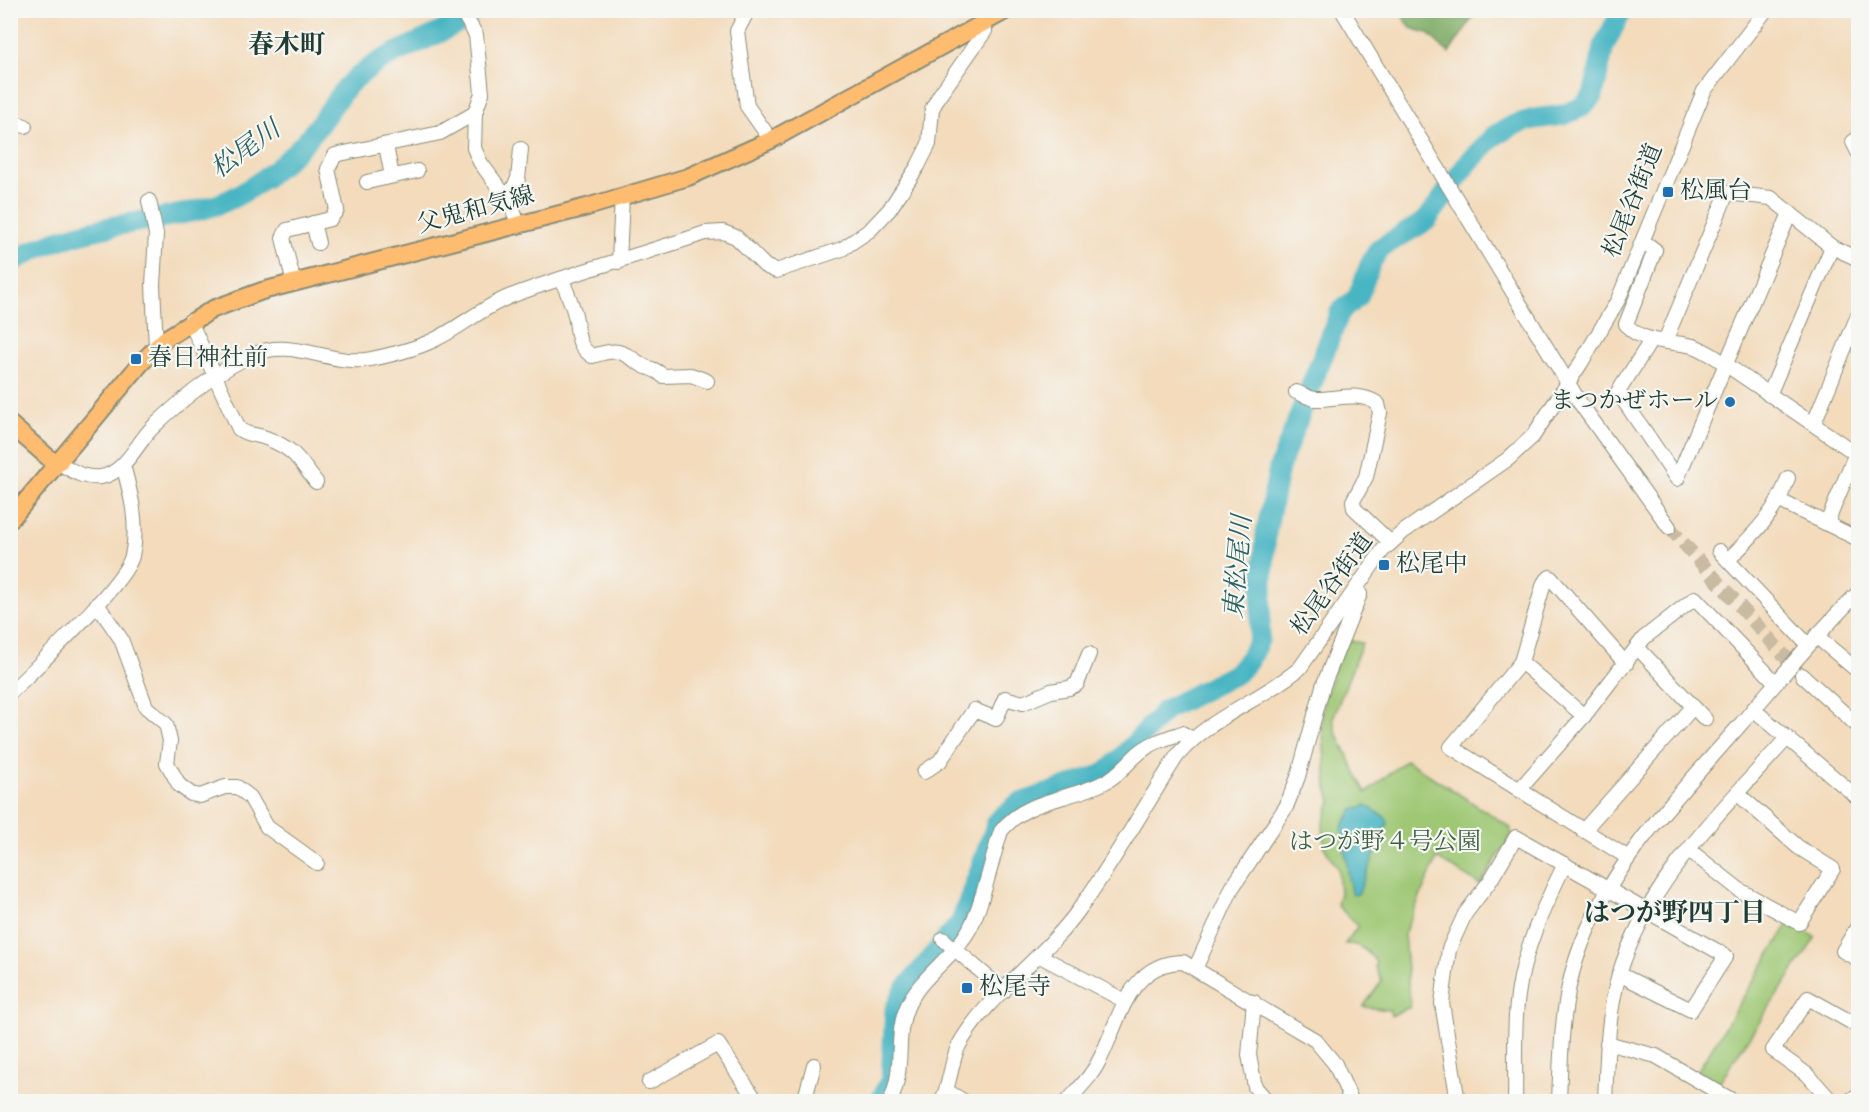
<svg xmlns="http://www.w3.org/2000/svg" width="1869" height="1112" font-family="Vollkorn,'Noto Serif JP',serif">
	<rect width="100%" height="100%" fill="#f6f6f2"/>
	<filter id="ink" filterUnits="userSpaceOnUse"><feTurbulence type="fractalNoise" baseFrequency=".0167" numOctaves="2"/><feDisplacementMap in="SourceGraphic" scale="12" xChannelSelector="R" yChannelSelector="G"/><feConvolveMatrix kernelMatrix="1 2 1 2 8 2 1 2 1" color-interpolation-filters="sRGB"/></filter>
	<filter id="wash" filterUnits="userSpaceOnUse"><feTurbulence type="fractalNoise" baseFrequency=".008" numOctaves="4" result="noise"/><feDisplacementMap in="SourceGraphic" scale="24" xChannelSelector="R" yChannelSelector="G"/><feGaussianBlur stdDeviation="1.35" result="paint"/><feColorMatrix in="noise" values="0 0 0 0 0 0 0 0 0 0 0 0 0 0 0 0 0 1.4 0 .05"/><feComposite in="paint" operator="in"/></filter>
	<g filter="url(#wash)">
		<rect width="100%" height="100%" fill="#f3dbbc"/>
		<g fill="#9fc874" stroke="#5f8254" stroke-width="1.5">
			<path d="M1346 640 1362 643 1333 718 1336 732 1366 793 1406 760 1510 827 1512 834 1480 885 1437 858 1404 934 1410 1007 1391 1016 1390 1010 1363 1007 1382 981 1375 967 1376 962C1368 951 1359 943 1345 944L1358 926 1337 905 1340 893 1338 869 1324 847 1323 824 1331 801 1327 787 1322 721 1324 699Z"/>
			<path d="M1789 923 1816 937 1718 1084 1697 1072Z"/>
		</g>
		<path fill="#7fac66" stroke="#4f744d" stroke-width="1.5" d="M1399 11H1477L1449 53 1427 33 1411 28Z"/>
		<path fill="#48b5c3" stroke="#34797c" stroke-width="1.5" d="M1366 805 1386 818 1388 823 1358 894 1354 895 1351 893 1342 827 1353 810Z"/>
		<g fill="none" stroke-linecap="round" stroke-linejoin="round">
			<g stroke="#48b5c3" stroke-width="21">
				<path d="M10 263C52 237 100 228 148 220 176 215 206 211 231 199 267 181 304 148 326 115 339 98 342 88 361 74 396 46 441 39 475 10"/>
				<path d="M880 1102 891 1079 895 1009 904 991 961 922 998 820 1018 804 1096 777 1113 767 1165 710 1237 673 1250 658 1259 640 1266 533 1279 468 1340 312 1358 297 1371 262 1380 248 1426 221 1468 163 1494 136 1514 125 1534 119 1563 115 1582 107 1593 96 1604 46 1622 10"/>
			</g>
		</g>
	</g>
	<g filter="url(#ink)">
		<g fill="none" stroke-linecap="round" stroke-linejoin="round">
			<path stroke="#c9bba1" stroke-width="14" stroke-dasharray="14 7" stroke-linecap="butt" d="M1669 527 1798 671"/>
			<defs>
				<g id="minor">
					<path d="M748 10 737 31 747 106 771 140"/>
					<path d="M1342 10 1580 403 1669 527"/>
					<path d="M462 11 476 35 482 93 475 113 474 148 480 162 511 204 518 224"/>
					<path d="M10 121 25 126"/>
					<path d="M1858 138 1853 142 1858 152"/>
					<path d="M386 146 392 176"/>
					<path d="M367 182 417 171"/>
					<path d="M149 201 156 234 153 285 156 347"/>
					<path d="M511 204V192L518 179 521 149"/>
					<path d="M313 223 318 243"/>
					<path d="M1643 241 1655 250 1626 324C1639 343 1672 341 1693 346 1700 348 1708 353 1715 357L1858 455"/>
					<path d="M619 262 622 196"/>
					<path d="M562 279C566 291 572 303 575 315 579 333 575 344 592 356 618 348 620 350 642 365 650 370 654 367 663 376L691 375 707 381"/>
					<path d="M294 284 283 238 287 230 330 219 337 210 328 169 335 155 440 133 475 113"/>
					<path d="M190 321 239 429C248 436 256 434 266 438 296 450 297 458 316 482"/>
					<path d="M1652 339 1618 392 1677 479 1790 213"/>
					<path d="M1665 341 1727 193 1771 198 1832 247 1858 259"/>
					<path d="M1296 392C1302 394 1309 398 1315 399 1335 400 1359 390 1378 404L1380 413 1366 477 1353 501 1354 508 1391 543"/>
					<path d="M1769 395 1832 247"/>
					<path d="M1814 423 1858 315"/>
					<path d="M59 463C73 471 83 479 101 477 125 473 137 443 152 428 182 399 217 370 255 354 293 337 332 367 371 359 391 355 418 348 436 339 462 326 483 307 511 296 574 272 641 255 705 233L723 232 736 237 765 266 776 271 842 249 870 230 889 210 918 166 929 144 932 109 939 96 985 31 984 23"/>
					<path d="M1780 501 1858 539"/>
					<path d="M1827 523 1858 448"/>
					<path d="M1719 551 1808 645"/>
					<path d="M1728 560C1754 534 1776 513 1788 478"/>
					<path d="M97 604 121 639 146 707 166 724 170 741 167 763 179 785 191 794 200 796 225 787H237L250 797 267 827 317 863"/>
					<path d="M1816 636 1858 671"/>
					<path d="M1637 647 1705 719"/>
					<path d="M1521 662 1584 716"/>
					<path d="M1626 664 1550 577 1544 583 1521 662 1451 747 1627 857"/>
					<path d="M1802 675 1858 726"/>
					<path d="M10 693C35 668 125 584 132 556 139 525 131 494 123 465"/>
					<path d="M1753 709 1858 798"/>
					<path d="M924 772 940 761 974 710 996 719 1005 698 1023 703 1051 691 1069 688 1077 684 1089 654"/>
					<path d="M1519 790 1584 716 1644 638 1695 598 1776 683"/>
					<path d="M1583 831 1693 707"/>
					<path d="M1689 850 1741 891 1799 923 1833 869 1798 847 1738 794"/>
					<path d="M1858 926 1843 951 1858 959"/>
					<path d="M943 939 1004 991"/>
					<path d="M1040 956 1125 1001"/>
					<path d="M1195 969 1232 888 1286 807 1298 777 1323 686 1360 594"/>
					<path d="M1254 1002 1249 1055 1255 1087 1268 1102"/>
					<path d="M1607 1043 1656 1056 1735 1102"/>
					<path d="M649 1082 718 1044 757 1102"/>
					<path d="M947 1091 965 1102"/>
					<path d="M804 1102 814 1065"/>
					<path d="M890 1102C906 1067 894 1037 907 1007 920 976 954 958 970 928 984 900 991 861 1001 831 1028 797 1069 801 1105 782 1119 775 1128 762 1140 752 1152 742 1167 738 1182 733L1191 738"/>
					<path d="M941 1102C951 1084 950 1063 959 1045 987 995 1044 958 1078 911 1114 862 1144 807 1177 756 1209 717 1262 700 1300 668L1383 550 1403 532 1508 459 1533 436 1581 363 1618 300 1704 91 1766 10"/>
					<path d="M1067 1102C1080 1087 1093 1075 1101 1057 1120 1018 1130 962 1183 962L1315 1040 1335 1064 1352 1102"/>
					<path d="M1458 1102 1442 1003 1449 949 1465 914 1490 881 1516 837 1726 956 1691 1010 1619 974"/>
					<path d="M1515 1102C1516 1067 1513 1029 1518 995 1524 948 1544 906 1565 864"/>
					<path d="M1559 1102C1561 1054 1561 1003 1577 957 1608 865 1677 797 1740 725 1779 680 1816 634 1858 593"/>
					<path d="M1605 1102C1607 1059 1607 1016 1619 975 1647 881 1724 809 1787 738"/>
					<path d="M1832 1102 1809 1076 1773 1050 1808 998 1858 1026"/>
					<path d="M1848 1102 1858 1095"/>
				</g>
				<g id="major">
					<path d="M10 424 50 459 59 463"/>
					<path d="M10 520 141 363 165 339 213 309 262 291 587 207 688 177 771 140 1007 10"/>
				</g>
			</defs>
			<use href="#minor" stroke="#898c78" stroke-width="16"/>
			<use href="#major" stroke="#898c78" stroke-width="20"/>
			<use href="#minor" stroke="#fff" stroke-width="14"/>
			<use href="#major" stroke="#febc70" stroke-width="16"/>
		</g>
	</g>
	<g fill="#1f6fb2" stroke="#f6f6f2" stroke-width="2">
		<rect x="1662" y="186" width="12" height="12" rx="3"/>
		<rect x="130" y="353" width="12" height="12" rx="3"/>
		<circle cx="1730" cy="402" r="6"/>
		<rect x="1378" y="559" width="12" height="12" rx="3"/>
		<rect x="961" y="982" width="12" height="12" rx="3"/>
	</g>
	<g text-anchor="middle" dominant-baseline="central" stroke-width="4.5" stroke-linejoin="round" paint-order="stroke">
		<g font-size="24" fill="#1f3d34" stroke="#f6f6f2" text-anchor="start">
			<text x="1680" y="192">松風台</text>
			<text x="148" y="359">春日神社前</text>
			<text x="1718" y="402" text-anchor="end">まつかぜホール</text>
			<text x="1396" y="565">松尾中</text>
			<text x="979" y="988">松尾寺</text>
		</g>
		<g font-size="24" fill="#1f3d34" stroke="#f6f6f2">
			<text transform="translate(1634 201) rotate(-68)">松尾谷街道</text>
			<text transform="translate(476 211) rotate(-15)">父鬼和気線</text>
			<text transform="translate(1333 585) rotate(-54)">松尾谷街道</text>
		</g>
		<g font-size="24" fill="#3f6044" stroke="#f6f6f2">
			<text x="1385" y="843">はつが野４号公園</text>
		</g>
		<g font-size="26" font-weight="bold" fill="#1f3d34" stroke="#f6f6f2">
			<text x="287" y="46">春木町</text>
			<text x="1675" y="914">はつが野四丁目</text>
		</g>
		<g font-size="26" font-style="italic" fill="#2b615f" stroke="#f6f6f2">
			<text transform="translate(246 150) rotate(-36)">松尾川</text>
			<text transform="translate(1239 567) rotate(-85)">東松尾川</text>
		</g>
	</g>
	<rect width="1869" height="1112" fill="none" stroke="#f6f6f2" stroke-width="36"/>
</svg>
